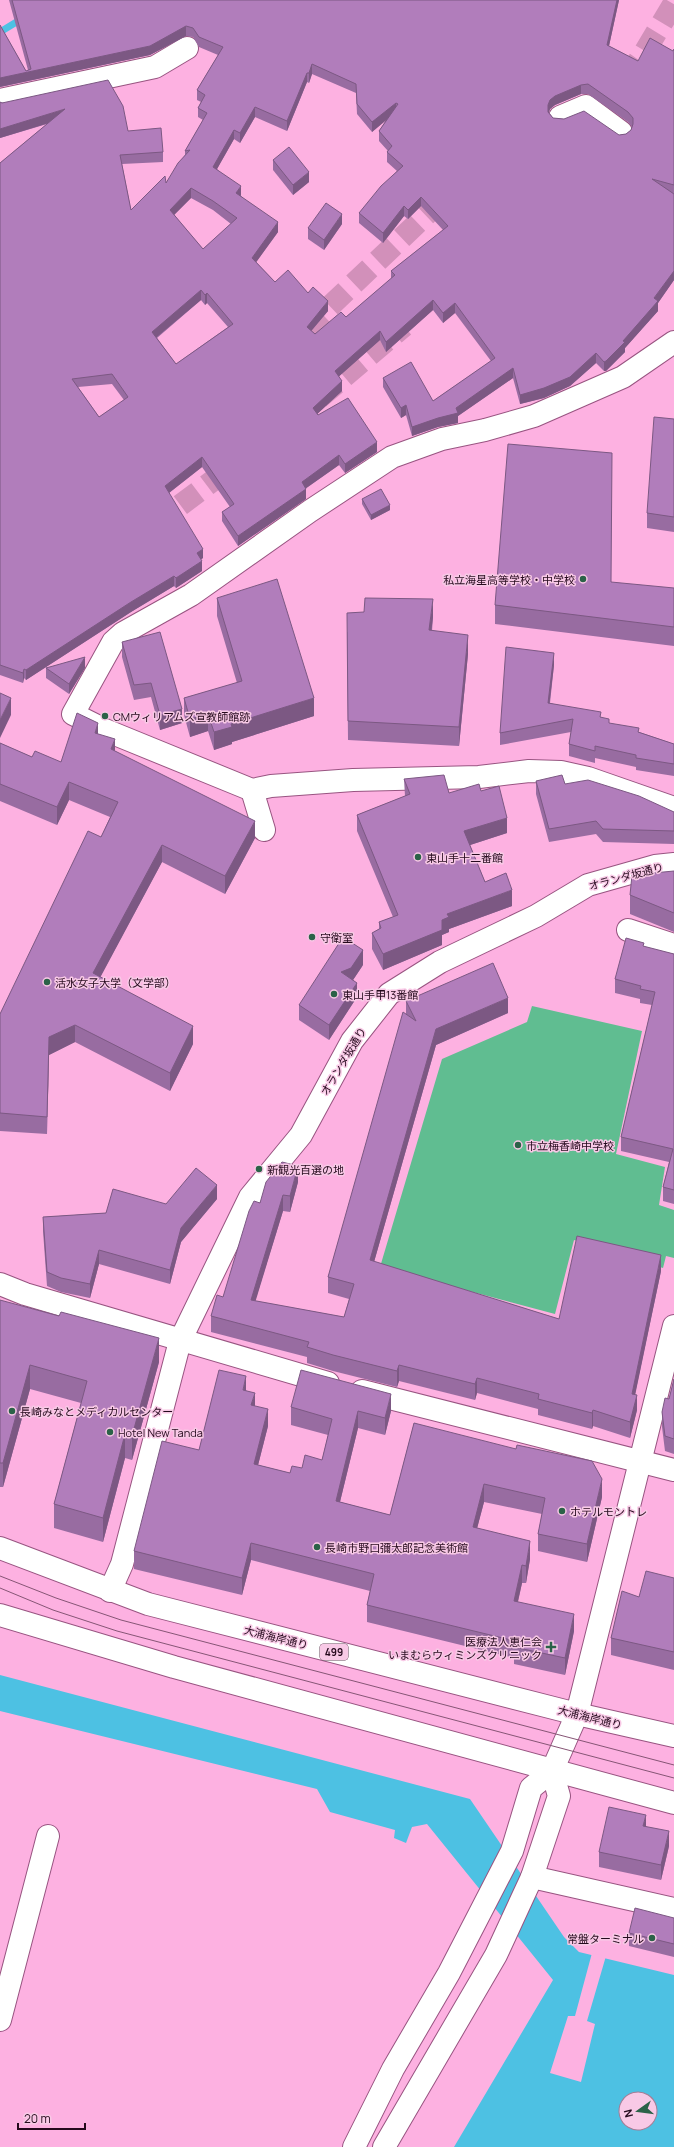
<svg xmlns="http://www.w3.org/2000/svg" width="674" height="2147" font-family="Manrope,'Noto Sans JP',sans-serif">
	<rect width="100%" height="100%" fill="#fdb1e1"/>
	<path fill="#60bd91" d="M532 1006 642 1031 616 1154 665 1167 659 1205 674 1210V1258L666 1256 663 1268 574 1240 555 1314 380 1267 442 1059 527 1022Z"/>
	<path fill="#4dc1e3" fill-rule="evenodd" d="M0 1675 470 1799 564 1937 579 1952 674 1975V2147H454L553 1980 427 1824 412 1827 406 1843 394 1838 395 1830 330 1812 317 1789 0 1711ZM626 2099H650V2123H626Z"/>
	<path fill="#fdb1e1" d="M592 1953 606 1956 587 2021 595 2024 581 2082 550 2073 568 2016H575Z"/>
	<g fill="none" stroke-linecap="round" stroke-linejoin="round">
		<path stroke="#4dc1e3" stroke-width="7" d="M0 32 23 18"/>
		<g stroke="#d290ba" stroke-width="22" stroke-dasharray="22 11" stroke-linecap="butt">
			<path d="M588 132 644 53 674 3"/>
			<path d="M306 329 449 193"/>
			<path d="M319 398 404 326"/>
			<path d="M154 525 235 464"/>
		</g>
		<defs>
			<g id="minor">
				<path d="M0 100 155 67 187 48"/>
				<path d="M560 117 586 106 621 132"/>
				<path d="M674 342 623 377 534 416 485 430 442 439 392 457 310 511 191 595 123 633 113 642 73 714 105 730 252 790 271 786 353 780 479 777 529 771 561 772 588 778 674 808"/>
				<path d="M252 790 264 830"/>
				<path d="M628 930 674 945"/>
				<path d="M0 1284 25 1294 328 1383"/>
				<path d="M362 1391 674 1470"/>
				<path d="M110 1591 122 1564 180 1341 250 1197 301 1135 352 1041 389 994 440 962 536 916 588 885 655 866 674 864"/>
				<path d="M532 1877 674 1909"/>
				<path d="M0 2020 48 1836"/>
				<path d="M354 2147 393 2069 449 1973 512 1851 531 1788 552 1771 577 1714 674 1326"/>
				<path d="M384 2147 496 1955 532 1877 559 1796 552 1771"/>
			</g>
			<g id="highway">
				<path d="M0 1548 148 1604 577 1714 674 1736"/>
				<path d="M0 1615 174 1667 674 1803"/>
			</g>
		</defs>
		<use href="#minor" stroke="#985481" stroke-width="24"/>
		<use href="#highway" stroke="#985481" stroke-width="24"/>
		<use href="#minor" stroke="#fff" stroke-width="22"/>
		<use href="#highway" stroke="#fff" stroke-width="22"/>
		<g stroke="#865575" stroke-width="1">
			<path d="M0 1576 56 1598 121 1620 674 1765"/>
			<path d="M0 1588 53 1610 117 1631 674 1778"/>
		</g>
	</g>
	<g fill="#986ca1" fill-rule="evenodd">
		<path d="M9 0H619L609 46 638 61 673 51 674 49V280L658 303V311L625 348V352L606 371H604L596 363 570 386 544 398 520 404 513 378 458 416V423L438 427 412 436 406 415 401 418 383 387V378L433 401 491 361 455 313 443 323 433 310 386 352 380 340 339 376 342 391 317 414 318 415 377 452 345 473 339 465 305 489 306 499 238 546 222 521V512L230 507 202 467 169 493 203 558 201 559 202 571 176 588 174 586 131 612 26 680 24 678 23 683 0 675V163L47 124 0 138V102L128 131 163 152V162L122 164 131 210 166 183 185 155V151L203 120 198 117V108L201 102 197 100V90L218 55 199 47 193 37 186 36 150 55 0 87V25L26 71 28 70ZM312 74 356 93 357 114 372 132 386 120 379 131V141L388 151 387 152V162L397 171 359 213V223L383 243 404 216 408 219 421 206 443 230 391 271V279L346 317 315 334 311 331 328 311 308 293 275 282 256 262 278 232 241 196V195L217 169 234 139 240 143 255 117 287 131 307 82 309 83ZM581 94H588L628 122 632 127 631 130 626 134 619 135 564 119 553 118 549 112 550 109 555 105ZM191 198 213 210 231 224 203 249 174 215ZM201 300 205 305 207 303 228 327 176 364 157 338ZM112 384 124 400 99 417 78 387Z"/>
		<path d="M273 160 309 182 293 195 273 170Z"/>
		<path d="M342 224 324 250 308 239V228Z"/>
		<path d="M674 419V532L647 528V513Z"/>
		<path d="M362 499 390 510 371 520 362 504Z"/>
		<path d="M674 588V646L495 624V605Z"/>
		<path d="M217 598 314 716 232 742V744L214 750 208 731 190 737 184 715V698L237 683 217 616Z"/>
		<path d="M433 617 432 631 468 654 459 746 348 740 347 632Z"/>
		<path d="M122 642 182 723 160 730 151 697 134 700 122 657Z"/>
		<path d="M554 665 550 703 601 717 609 724 639 732 674 744V776L636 770V767L595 758V763L569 756V744L571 732 500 745V733Z"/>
		<path d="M46 668H85L69 694 46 678Z"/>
		<path d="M98 734 115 751 255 838 225 894 162 862 100 977 193 1044 170 1091 75 1042 49 1055 47 1134 0 1131V1014L101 837 110 817 69 800 57 825 0 801V743L32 757 61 762Z"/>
		<path d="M404 779 449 793 481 791 507 833 470 845 485 882 512 906 449 929V932L442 935V945L383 970 372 949V933L379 929V922L393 917 357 831V815L405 796Z"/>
		<path d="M536 781 565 784 674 812V844L603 842 596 834 549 842 536 794Z"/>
		<path d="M674 871V932L630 914V895Z"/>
		<path d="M644 947 674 954V1204L663 1201V1187L669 1162 621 1151V1137L652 1005 640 1003V999L615 993V979Z"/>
		<path d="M363 965 353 980 357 997 329 1040 299 1020V1005Z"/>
		<path d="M406 1001 508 1013 436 1045 374 1262 559 1319 661 1271 635 1394 637 1410 630 1438 593 1426 592 1429 538 1415V1409L477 1393 475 1400 399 1381 397 1387 333 1371 307 1363V1357L211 1332V1316L223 1297 260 1203 298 1182 290 1212 283 1211 255 1301 344 1317 349 1299 328 1293V1277L406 1014Z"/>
		<path d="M217 1199 181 1242 170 1284 99 1264 90 1298 61 1292 47 1286 43 1231V1217L106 1213 166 1204Z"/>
		<path d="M0 1300 159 1362 132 1460 125 1458 103 1542 54 1528V1504L81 1403 30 1389 3 1487H0Z"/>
		<path d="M674 1379V1454L665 1451 662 1427V1412L669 1399Z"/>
		<path d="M246 1390 255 1406 268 1426 258 1465 290 1473 302 1468 322 1460 328 1435 291 1425V1407L391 1411 385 1435 358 1428 340 1502 390 1515 414 1423 602 1497 587 1562 538 1551V1534L542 1514 484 1502 477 1528 530 1559 526 1583H522L518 1602 574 1631 565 1675 514 1664V1658L367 1622V1605L370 1591 251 1560 242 1595 134 1569V1551Z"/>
		<path d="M674 1578V1670L611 1655V1638L639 1597Z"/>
		<path d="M646 1826 669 1846 661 1880 599 1867V1852Z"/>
		<path d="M674 1918V1957L629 1946V1933Z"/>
	</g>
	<g fill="#7c5883">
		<path d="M617 0H619L607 55V45Z"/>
		<path d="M186 26V36L150 55 0 87V78L150 46Z"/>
		<path d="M312 64V74L309 83V73Z"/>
		<path d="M307 73V82L287 131V121Z"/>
		<path d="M581 85V94L555 105 550 109 548 115V105L550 100 555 96Z"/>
		<path d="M396 103V112L372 132V122Z"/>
		<path d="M255 107V117L240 143V133Z"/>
		<path d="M65 109V118L0 138V129Z"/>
		<path d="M234 130V139L213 176V167Z"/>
		<path d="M309 172V182L293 195V185Z"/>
		<path d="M241 186V195L236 203V193Z"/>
		<path d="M191 188V198L170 219V210Z"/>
		<path d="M421 197V206L408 219V210Z"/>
		<path d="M404 206V216L383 243V233Z"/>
		<path d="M342 214V224L324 250V240Z"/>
		<path d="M278 222V232L252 268V258Z"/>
		<path d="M674 271V280L658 303V311L625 348V352L606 371H604V362L623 341Z"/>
		<path d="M201 290V300L152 341V332Z"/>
		<path d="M207 293V303L205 305V295Z"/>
		<path d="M433 300V310L386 352V342Z"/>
		<path d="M328 301V311L307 336V327Z"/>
		<path d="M455 303V313L443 323V313Z"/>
		<path d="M380 331V340L335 380V371Z"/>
		<path d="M596 353V363L570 386 544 398 520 404V395Z"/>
		<path d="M513 368V378L458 416V423L438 427 412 436V427L456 408Z"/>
		<path d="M342 381V391L313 418V408Z"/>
		<path d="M406 405V415L401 418V408Z"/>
		<path d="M377 442V452L345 473V464Z"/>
		<path d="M339 455V465L302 491V482Z"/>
		<path d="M202 457V467L165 496V486Z"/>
		<path d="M306 489V499L238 546V536Z"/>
		<path d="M390 505V510L371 520V515Z"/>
		<path d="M203 549V558L197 562V553Z"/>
		<path d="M202 561V571L176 588V578Z"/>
		<path d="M174 576V586L131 612 26 680V670L131 602Z"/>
		<path d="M433 599V617L429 649V630Z"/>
		<path d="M468 635V654L459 746V727Z"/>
		<path d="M554 653V665L548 715V703Z"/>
		<path d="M85 657V668L69 694V684Z"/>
		<path d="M24 669V678L23 683V673Z"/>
		<path d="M11 698V715L0 738V720Z"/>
		<path d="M314 698V716L232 742V744L214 750V732L231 724Z"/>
		<path d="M182 709V723L160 730V715Z"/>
		<path d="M208 714V731L190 737V719Z"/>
		<path d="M98 723V741L95 733Z"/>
		<path d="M115 739V757L111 749Z"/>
		<path d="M69 782V800L57 825V807Z"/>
		<path d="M507 818V833L464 847V831Z"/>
		<path d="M255 821V838L225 894V876Z"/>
		<path d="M162 845V862L93 991V973Z"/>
		<path d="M512 890V906L449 929V932L442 935V945L383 970V954L442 920 447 914Z"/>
		<path d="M363 950V965L351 983 341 972Z"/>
		<path d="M357 983V997L329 1040V1025Z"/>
		<path d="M508 998V1013L436 1045 370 1276V1260L436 1029Z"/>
		<path d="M75 1025V1042L49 1055 47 1134 49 1037Z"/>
		<path d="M193 1026V1044L170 1091V1073Z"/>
		<path d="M298 1166V1182L290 1212V1196Z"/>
		<path d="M217 1185V1199L181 1242 170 1284V1270L181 1228Z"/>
		<path d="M283 1195V1211L251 1316V1300Z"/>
		<path d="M99 1250V1264L90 1298V1284Z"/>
		<path d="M661 1255V1271L632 1410V1394Z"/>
		<path d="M159 1338V1362L132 1460V1436Z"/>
		<path d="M30 1365V1389L3 1487V1463Z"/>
		<path d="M399 1365V1381L397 1387V1371Z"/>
		<path d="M246 1376V1394L243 1390Z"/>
		<path d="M477 1378V1393L475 1400V1384Z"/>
		<path d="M255 1393V1410L251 1405Z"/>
		<path d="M391 1394V1411L385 1435V1418Z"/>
		<path d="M637 1395V1410L630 1438V1422Z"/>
		<path d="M268 1409V1426L254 1481V1464Z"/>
		<path d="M593 1410V1426L592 1429V1413Z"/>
		<path d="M358 1411V1428L336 1518V1501Z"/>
		<path d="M125 1434V1458L103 1542V1518Z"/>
		<path d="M602 1479V1497L587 1562V1544Z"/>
		<path d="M484 1484V1502L473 1544V1527Z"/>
		<path d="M530 1541V1559L526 1583V1566Z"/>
		<path d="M251 1543V1560L242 1595V1578Z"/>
		<path d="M522 1565V1583L514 1618V1601Z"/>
		<path d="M574 1614V1631L565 1675V1658Z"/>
		<path d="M646 1815V1830L643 1826Z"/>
		<path d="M669 1831V1846L661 1880V1865Z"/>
	</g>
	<g fill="#b17dbb" stroke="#7c5883" fill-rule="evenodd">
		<path d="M12 0H617L607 45 638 61 650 38 673 51 674 49V185L652 179 674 194V271L654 298 658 301 623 341 625 342 606 361 604 362 596 353 570 377 544 388 520 395 513 368 456 408 458 413 438 418 412 427 406 405 401 408 383 378 411 362 433 401 495 358 455 303 443 313 433 300 386 342 380 331 335 371 342 381 313 408 318 415 348 398 377 442 345 464 339 455 302 482 306 489 238 536 222 512 234 504 202 457 165 486 203 549 197 553 202 561 176 578 174 576 131 602 26 670 24 669 23 673 0 665V163L65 109 0 129V102L2 103 108 80 123 106 128 131 161 128 163 152 120 155 131 210 165 176 166 183 178 163 190 150 185 151 207 113 198 108 205 95 197 90 223 47 199 37 193 28 186 26 150 46 0 78V25L26 71 31 69ZM312 64 356 84 357 104 372 122 396 103 398 104 379 131 392 146 387 152 403 166 381 186 359 213 383 233 404 206 408 210 421 197 448 226 391 271 395 275 346 317 341 312 315 334 307 327 328 301 313 287 308 293 288 270 275 282 252 258 278 222 236 193 241 186 213 167 234 130 240 133 255 107 287 121 307 73H309ZM588 84 628 112 633 118V124L631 130 626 134 619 135 584 111 564 119 553 118 548 112V105L550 100 555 96 581 85ZM191 188 213 201 237 218 203 249 170 210ZM201 290 205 295 207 293 233 324 176 364 152 332ZM112 374 128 397 99 417 72 379Z"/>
		<path d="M289 147 309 172 293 185 273 160Z"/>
		<path d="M326 203 342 214 324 240 308 228Z"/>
		<path d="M654 417 674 419V517L647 513Z"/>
		<path d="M508 444 612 453 611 582 674 588V627L495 605Z"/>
		<path d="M381 489 390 505 371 515 362 499Z"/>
		<path d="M277 579 314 698 231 724 232 727 214 732 208 714 190 719 184 698 242 681 217 598Z"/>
		<path d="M365 598 433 599 429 630 468 635 459 727 348 721 347 613 364 612Z"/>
		<path d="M160 632 182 709 160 715 151 683 134 685 122 642Z"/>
		<path d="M506 647 554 653 548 703 601 712 600 717 609 719V723L639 728 638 732 674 744V764L636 758V755L595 746V751L569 744 573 719 500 733Z"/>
		<path d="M85 657 69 684 46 668Z"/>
		<path d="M0 693 11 698 0 720Z"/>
		<path d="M77 713 98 723 95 733 115 739 111 749 255 821 225 876 162 845 93 973 193 1026 170 1073 75 1025 49 1037 47 1117 0 1113V1014L88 831 101 837 118 802 69 782 57 807 0 784V743L32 757 35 751 61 762Z"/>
		<path d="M444 775 449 793 479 784 481 791 499 786 507 818 464 831 485 882 506 873 512 890 447 914 449 917 442 920V930L383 954 372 933 381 928 379 922 398 915 357 815 410 794 404 779Z"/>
		<path d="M562 775 565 784 588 780 639 796 674 812V831L603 829 596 821 549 829 536 781Z"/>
		<path d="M674 871V913L630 895 632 875Z"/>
		<path d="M343 937 363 950 351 968 341 972 357 983 329 1025 299 1005Z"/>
		<path d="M626 938 644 943 643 946 674 954V1190L663 1187 673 1149 621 1137 655 992 640 989 641 986 615 979Z"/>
		<path d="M493 963 508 998 436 1029 370 1260 559 1319 577 1236 661 1255 632 1394 637 1395 630 1422 593 1410 592 1413 538 1399 539 1394 477 1378 475 1384 399 1365 397 1371 333 1355 307 1347 309 1342 211 1316 217 1295 223 1297 249 1211 254 1201 260 1203 266 1182 282 1162 298 1166 290 1196 283 1195 251 1300 344 1317 354 1284 328 1277 403 1012 416 1021 406 1001Z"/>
		<path d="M196 1168 217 1185 181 1228 170 1270 99 1250 90 1284 61 1278 47 1272 43 1217 106 1213 113 1189 166 1204Z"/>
		<path d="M0 1300 59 1316 61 1312 159 1338 132 1436 125 1434 103 1518 54 1504 87 1381 30 1365 3 1463H0Z"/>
		<path d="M219 1370 246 1376 243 1390 255 1393 251 1405 268 1409 254 1464 290 1473 292 1466 302 1468 305 1455 322 1460 332 1419 291 1407 301 1370 391 1394 385 1418 358 1411 336 1501 390 1515 414 1423 516 1449 517 1445 592 1461 602 1479 587 1544 538 1534 545 1498 484 1484 473 1527 530 1541 526 1566 522 1565 514 1601 574 1614 565 1658 514 1647 515 1641 367 1605 374 1574 251 1543 242 1578 134 1551 162 1441 199 1450Z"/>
		<path d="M674 1379V1439L665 1436 662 1412 665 1398 669 1399Z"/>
		<path d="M646 1571 674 1578V1652L611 1638 622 1591 639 1597Z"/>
		<path d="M609 1807 646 1815 643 1826 669 1831 661 1865 599 1852Z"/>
		<path d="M635 1908 674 1918V1944L629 1933Z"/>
	</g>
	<g fill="#2b6248" stroke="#f8c9e6" stroke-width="1.5">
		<circle cx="583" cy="579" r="4"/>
		<circle cx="105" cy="716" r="4"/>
		<circle cx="418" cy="857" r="4"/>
		<circle cx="312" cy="937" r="4"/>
		<circle cx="47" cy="982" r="4"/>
		<circle cx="334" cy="994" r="4"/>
		<circle cx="518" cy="1145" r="4"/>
		<circle cx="259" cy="1169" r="4"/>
		<circle cx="12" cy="1411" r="4"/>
		<circle cx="110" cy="1432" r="4"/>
		<circle cx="562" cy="1511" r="4"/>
		<circle cx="317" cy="1547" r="4"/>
		<path d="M549 1641h4v4h4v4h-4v4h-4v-4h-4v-4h4z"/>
		<circle cx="652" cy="1938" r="4"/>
	</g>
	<g text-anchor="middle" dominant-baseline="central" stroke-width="3" stroke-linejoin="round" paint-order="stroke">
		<rect fill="#f8c9e6" stroke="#644359" stroke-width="1" x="320" y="1644" width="28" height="16" rx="3"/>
		<g font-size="10" font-weight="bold" fill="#250a1d">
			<text x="334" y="1652">499</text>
		</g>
		<g font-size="11" fill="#250a1d" stroke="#f8c9e6" text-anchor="start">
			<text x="575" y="579" text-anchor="end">私立海星高等学校・中学校</text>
			<text x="113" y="716">CMウィリアムズ宣教師館跡</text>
			<text x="426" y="857">東山手十二番館</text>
			<text x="320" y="937">守衛室</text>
			<text x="55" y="982">活水女子大学（文学部）</text>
			<text x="342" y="994">東山手甲13番館</text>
			<text x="526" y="1145">市立梅香崎中学校</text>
			<text x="267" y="1169">新観光百選の地</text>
			<text x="20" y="1411">長崎みなとメディカルセンター</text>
			<text x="118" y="1432">Hotel New Tanda</text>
			<text x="570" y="1511">ホテルモントレ</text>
			<text x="325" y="1547">長崎市野口彌太郎記念美術館</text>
			<text x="542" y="1641" text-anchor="end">医療法人恵仁会<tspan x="542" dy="13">いまむらウィミンズクリニック</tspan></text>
			<text x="644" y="1938" text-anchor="end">常盤ターミナル</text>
		</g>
		<g font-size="11" fill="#250a1d" stroke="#f8c9e6">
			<text transform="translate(626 876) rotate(-15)">オランダ坂通り</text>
			<text transform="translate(343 1061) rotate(-59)">オランダ坂通り</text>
			<text transform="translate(276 1637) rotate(14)">大浦海岸通り</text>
			<text transform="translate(590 1717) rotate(14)">大浦海岸通り</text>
		</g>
	</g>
	<g transform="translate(638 2111) rotate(256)"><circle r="19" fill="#f8c9e6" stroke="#a47d96"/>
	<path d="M0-3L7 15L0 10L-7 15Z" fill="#2b6248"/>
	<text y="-6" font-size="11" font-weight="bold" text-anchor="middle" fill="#250a1d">N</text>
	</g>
	<path d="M18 2123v6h67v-6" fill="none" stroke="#250a1d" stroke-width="2"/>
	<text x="24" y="2123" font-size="12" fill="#250a1d" stroke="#f8c9e6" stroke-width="3" paint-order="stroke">20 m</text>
</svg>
